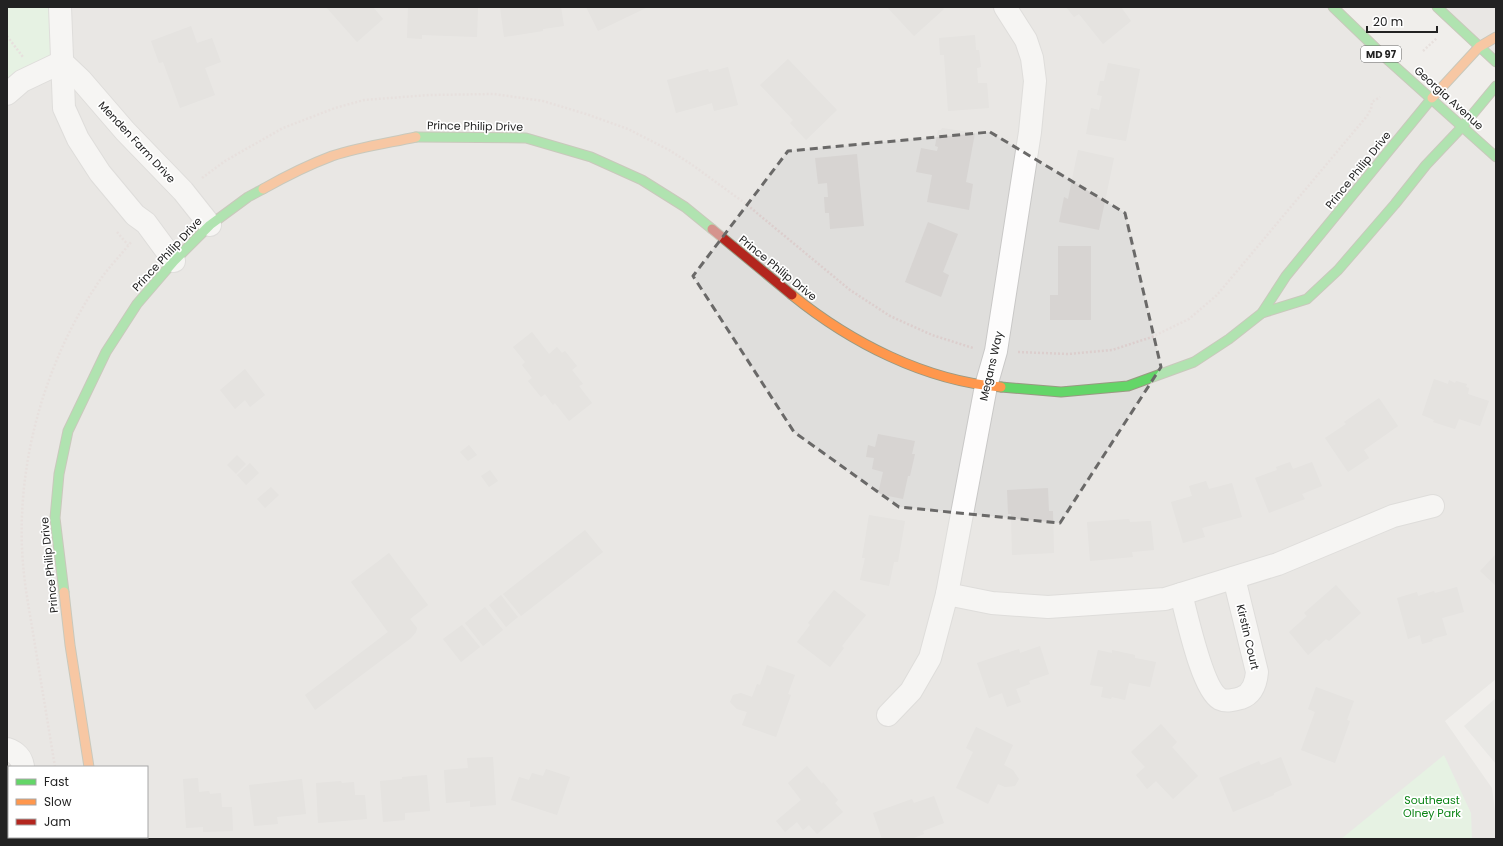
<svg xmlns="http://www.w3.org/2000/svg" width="1503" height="846" font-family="Poppins,sans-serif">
	<rect width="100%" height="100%" fill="#f0eeeb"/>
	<g fill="#dfdedc" fill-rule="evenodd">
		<path d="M60 7H1333L1496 157V679L1445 721 1492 788 1496 819V839H7V94ZM9 767H147V837H9Z"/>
		<path d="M1437 7H1496V62Z"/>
	</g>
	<g fill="#daf5da">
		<path d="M7 7H60L62 62 7 94Z"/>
		<path d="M1444 755 1471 813 1472 839H1341Z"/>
	</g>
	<path fill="#e0dfde" d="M1496 698V764L1464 726Z"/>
	<g fill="#d7d4d2">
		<path d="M326 7H373L383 19 357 42Z"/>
		<path d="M408 7H478L477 37 422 35V39L407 38Z"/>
		<path d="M500 7H561L564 26 543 29V31L504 37Z"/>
		<path d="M586 7H648L598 31Z"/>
		<path d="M887 7H942L944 9 914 36Z"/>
		<path d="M1066 7H1121L1131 21 1103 44 1079 14 1074 17Z"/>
		<path d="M191 26 197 43 212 38 221 62 205 68 215 95 180 108 163 62 159 63 151 41Z"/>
		<path d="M975 35 976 50H979L981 67 977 68 978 83H987L989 108 948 111 944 55H940L939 38Z"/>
		<path d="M788 59 837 110 806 140 790 123 793 120 760 85Z"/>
		<path d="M1108 63 1140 69 1126 141 1086 134 1091 108 1099 110 1102 96 1097 95 1100 81H1104Z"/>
		<path d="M728 67 738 105 714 111 712 103 676 113 667 80 708 69 709 72Z"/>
		<path d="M942 128 975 133 966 182 973 184 969 210 927 202 932 175 916 172 921 148 937 151 938 147 935 146 938 130H941Z"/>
		<path d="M1078 150 1114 158 1099 230 1059 222 1064 197 1068 199Z"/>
		<path d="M857 154 864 226 830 229 829 213H825L824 197H828L827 183 818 184 815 158Z"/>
		<path d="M928 222 958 234 943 272 949 275 941 297 905 282Z"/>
		<path d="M1058 246H1091V320H1050V295H1058Z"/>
		<path d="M532 332 549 354 557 347 562 353 565 351 577 366 572 370 583 384 579 386 592 403 569 421 555 403 553 405 545 394 541 397 528 381 532 378 522 365 525 362 513 347Z"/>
		<path d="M245 369 265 395 250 407 245 400 235 409 220 390Z"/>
		<path d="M1434 379 1448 384 1449 380 1455 383 1456 381 1467 384 1466 387 1469 388 1468 394 1489 401 1480 426 1459 419 1455 429 1433 422 1434 420 1422 415Z"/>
		<path d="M1379 398 1398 426 1364 450 1369 458 1348 472 1325 438 1346 424 1344 422Z"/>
		<path d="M878 434 915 441 912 454H915L910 476H908L903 499 878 494 883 472 872 469 874 458 866 457 868 445 875 447Z"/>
		<path d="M469 445 477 455 468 461 460 452Z"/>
		<path d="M237 455 246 464 236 474 227 465Z"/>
		<path d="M1290 462 1293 469 1312 462 1322 486 1302 494 1305 499 1269 513 1255 478 1277 470 1276 467Z"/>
		<path d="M250 463 259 473 246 485 237 475Z"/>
		<path d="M490 470 498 481 489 487 481 476Z"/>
		<path d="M1206 481 1209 489 1232 483 1242 517 1202 528 1205 537 1183 543 1171 502 1192 496 1189 486Z"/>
		<path d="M271 487 279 495 265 508 257 499Z"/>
		<path d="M1048 488 1049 511H1053L1054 553 1012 555 1011 514H1008L1007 490Z"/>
		<path d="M869 515 905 521 898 562H894L889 586 860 580 865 558H862Z"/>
		<path d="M1129 519 1130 522 1151 521 1154 550 1132 552 1133 557 1090 561 1087 522Z"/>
		<path d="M585 530 603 552 521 616 503 594Z"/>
		<path d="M389 553 428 605 410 619 417 628 416 632 411 638 315 710 305 695 388 632 351 582Z"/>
		<path d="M1496 554V586L1480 571Z"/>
		<path d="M1336 585 1361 613 1329 641 1326 639 1308 655 1289 632 1307 616 1304 613Z"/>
		<path d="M1457 587 1464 612 1442 618 1447 635 1432 639 1433 641 1422 644 1420 635 1408 639 1397 598 1417 592 1418 596 1434 591 1435 593Z"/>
		<path d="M834 590 866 615 842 646 844 648 830 667 797 642 810 625 808 623Z"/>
		<path d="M501 595 518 617 506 627 489 605Z"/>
		<path d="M485 607 503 630 483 646 465 623Z"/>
		<path d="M462 625 480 647 461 662 443 639Z"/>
		<path d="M1040 646 1049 674 1029 681 1030 684 1016 689 1021 702 1007 707 1002 693 989 698 977 663 1019 649 1020 653Z"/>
		<path d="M1098 650 1112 653V650L1135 655V658L1156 662 1150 687 1129 683 1125 700 1112 697 1111 699 1101 697 1103 687 1090 685Z"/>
		<path d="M767 665 795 675 788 694 791 695 776 737 742 725 747 712 737 709 730 702 733 695 741 693 752 697 757 684 760 685Z"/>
		<path d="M1316 687 1354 701 1347 720 1350 721 1335 763 1301 750 1315 712 1308 709Z"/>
		<path d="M1161 724 1177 742 1172 747 1198 776 1173 799 1156 781 1147 789 1136 775 1145 767 1131 752Z"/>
		<path d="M976 727 1013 745 1004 765 1013 770 1019 779 1015 786 1005 787 998 784 988 804 956 788 973 752 966 748Z"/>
		<path d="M493 757 496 805 470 807V801L446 803 444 770 468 768 467 758Z"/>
		<path d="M1281 757 1292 785 1274 793V795L1233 812 1219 778 1259 761 1261 765Z"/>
		<path d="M807 766 822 784 823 782 838 800 835 803 843 812 817 834 809 825 803 830 797 822 785 832 776 821 801 800 788 783Z"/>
		<path d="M546 769 570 777 557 815 511 800 519 777 529 780 532 773 543 776Z"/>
		<path d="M427 775 430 811 405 813V820L383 822 380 781 402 779V777Z"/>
		<path d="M198 778 199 792 209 791 210 794 221 793 222 807H232L233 831 203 832V827L186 828 183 779Z"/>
		<path d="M302 779 306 814 277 817 278 824 254 826 249 785Z"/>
		<path d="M341 781 342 783 354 782 355 795H365L367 819 318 823 316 783Z"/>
		<path d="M934 796 944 823 923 831 924 834 911 839H882L873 813 912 799 914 803Z"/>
		<path d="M7 817H8L9 821V837H11L12 839H7Z"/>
	</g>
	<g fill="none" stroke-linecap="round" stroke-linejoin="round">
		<defs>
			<g id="street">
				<path d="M60 7 64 108 78 139 100 173 135 215 146 223 174 261"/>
				<path d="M62 62 81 80 125 131 183 191 210 225"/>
				<path d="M7 94 22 81 62 62"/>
				<path d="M947 594 992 603 1048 607 1165 599 1278 564 1393 516 1433 506"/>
				<path d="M1181 594C1187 616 1202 689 1220 699 1226 702 1234 700 1241 698 1253 694 1256 683 1257 672L1234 578"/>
				<path d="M888 715 911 691 930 658 947 594 986 386 996 351 1030 132 1035 81 1032 58 1026 40 1005 7"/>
				<path d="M7 749C16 752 22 758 23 767"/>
				<path d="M36 837 37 839"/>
			</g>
			<g id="fast">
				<path d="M1333 7 1389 61 1496 157"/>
				<path d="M1437 7 1496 62"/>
				<path d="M416 137 526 138 591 157 642 180 685 207 712 229"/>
				<path d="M1262 313 1307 299 1338 270 1395 204 1426 165 1462 127 1496 86"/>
				<path d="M1001 387 1061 392 1128 386 1194 362 1229 339 1262 313 1286 276 1432 98"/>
				<path d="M64 592 55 518 59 474 68 431 106 352 137 304 174 261 210 225 248 197 263 189"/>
			</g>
			<g id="slow">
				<path d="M1432 98 1479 47 1496 37"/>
				<path d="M263 189C286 176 308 165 332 156 359 147 388 143 416 137"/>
				<path d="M792 295C850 342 925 381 1001 387"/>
				<path d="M64 592 70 645 89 767"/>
				<path d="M99 837 100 839"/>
			</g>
			<path id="jam" d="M712 229 792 295"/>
		</defs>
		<use href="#street" stroke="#c9c8c7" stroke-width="24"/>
		<use href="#fast" stroke="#999a82" stroke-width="11"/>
		<use href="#slow" stroke="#999a82" stroke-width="11"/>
		<use href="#jam" stroke="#999a82" stroke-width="11"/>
		<g stroke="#dccecd" stroke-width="2.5" stroke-dasharray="2 2" stroke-linecap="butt">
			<path d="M7 36 23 57"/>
			<path d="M1423 51 1437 38"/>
			<path d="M202 178 225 161 283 128 335 108 364 100 429 95 494 94 543 101 586 114 628 129 669 150 691 164 746 204 850 290 890 316 932 335 973 348"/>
			<path d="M117 232 128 245"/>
			<path d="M1018 352 1068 354 1112 350 1152 337 1189 319 1217 295 1367 116 1371 109 1372 102 1380 97"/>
			<path d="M55 767C48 724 41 682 34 639 30 614 25 589 23 564 15 469 43 366 96 286 106 270 120 256 132 241"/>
			<path d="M66 837 67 839"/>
		</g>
		<use href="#street" stroke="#fdfcfc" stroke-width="22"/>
		<use href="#fast" stroke="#63d668" stroke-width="9"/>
		<use href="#slow" stroke="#ff974d" stroke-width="9"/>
		<use href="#jam" stroke="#b3261e" stroke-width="9"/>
	</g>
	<path d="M0 0H1503V846H0ZM990 132 1125 213 1161 367 1060 523 899 507 794 432 693 276 788 151Z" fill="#f0eeeb" fill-opacity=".55" fill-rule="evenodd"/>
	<path fill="none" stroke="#6a6968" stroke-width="3" stroke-dasharray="8 5" stroke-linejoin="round" d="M990 132 1125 213 1161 367 1060 523 899 507 794 432 693 276 788 151Z"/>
	<g text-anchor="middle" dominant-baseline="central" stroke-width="3.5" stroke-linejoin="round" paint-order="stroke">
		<rect fill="#fff" stroke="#646464" stroke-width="1" x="1361" y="46" width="40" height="16" rx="3"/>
		<g font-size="10" font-weight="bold" fill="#222">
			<text x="1381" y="54">MD 97</text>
		</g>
		<g font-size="11" fill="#222" stroke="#fff">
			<text transform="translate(1449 98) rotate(42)">Georgia Avenue</text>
			<text transform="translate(475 126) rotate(1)">Prince Philip Drive</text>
			<text transform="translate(137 142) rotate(47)">Menden Farm Drive</text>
			<text transform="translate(1358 170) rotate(-51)">Prince Philip Drive</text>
			<text transform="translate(167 254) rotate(-47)">Prince Philip Drive</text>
			<text transform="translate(778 268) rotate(39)">Prince Philip Drive</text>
			<text transform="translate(991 366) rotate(-77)">Megans Way</text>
			<text transform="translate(49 565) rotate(-96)">Prince Philip Drive</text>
			<text transform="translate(1248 637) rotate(77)">Kirstin Court</text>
		</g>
		<g font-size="11" fill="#0c8416" stroke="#fff">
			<text x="1432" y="800">Southeast<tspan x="1432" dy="13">Olney Park</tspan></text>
		</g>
	</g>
	<rect width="1503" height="846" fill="none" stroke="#222222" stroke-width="16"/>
	<rect x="8" y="766" width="140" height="72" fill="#ffffff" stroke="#a7a7a7"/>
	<rect x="16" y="779" width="20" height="6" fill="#63d668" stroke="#a7a7a7"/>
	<text x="44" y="786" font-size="12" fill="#222222">Fast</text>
	<rect x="16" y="799" width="20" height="6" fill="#ff974d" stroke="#a7a7a7"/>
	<text x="44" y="806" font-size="12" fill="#222222">Slow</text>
	<rect x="16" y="819" width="20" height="6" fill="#b3261e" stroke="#a7a7a7"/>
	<text x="44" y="826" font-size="12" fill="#222222">Jam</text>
	<path d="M1367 26v6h70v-6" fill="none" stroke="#222222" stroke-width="2"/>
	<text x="1373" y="26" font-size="12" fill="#222222" stroke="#ffffff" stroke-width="3" paint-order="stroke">20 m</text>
</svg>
